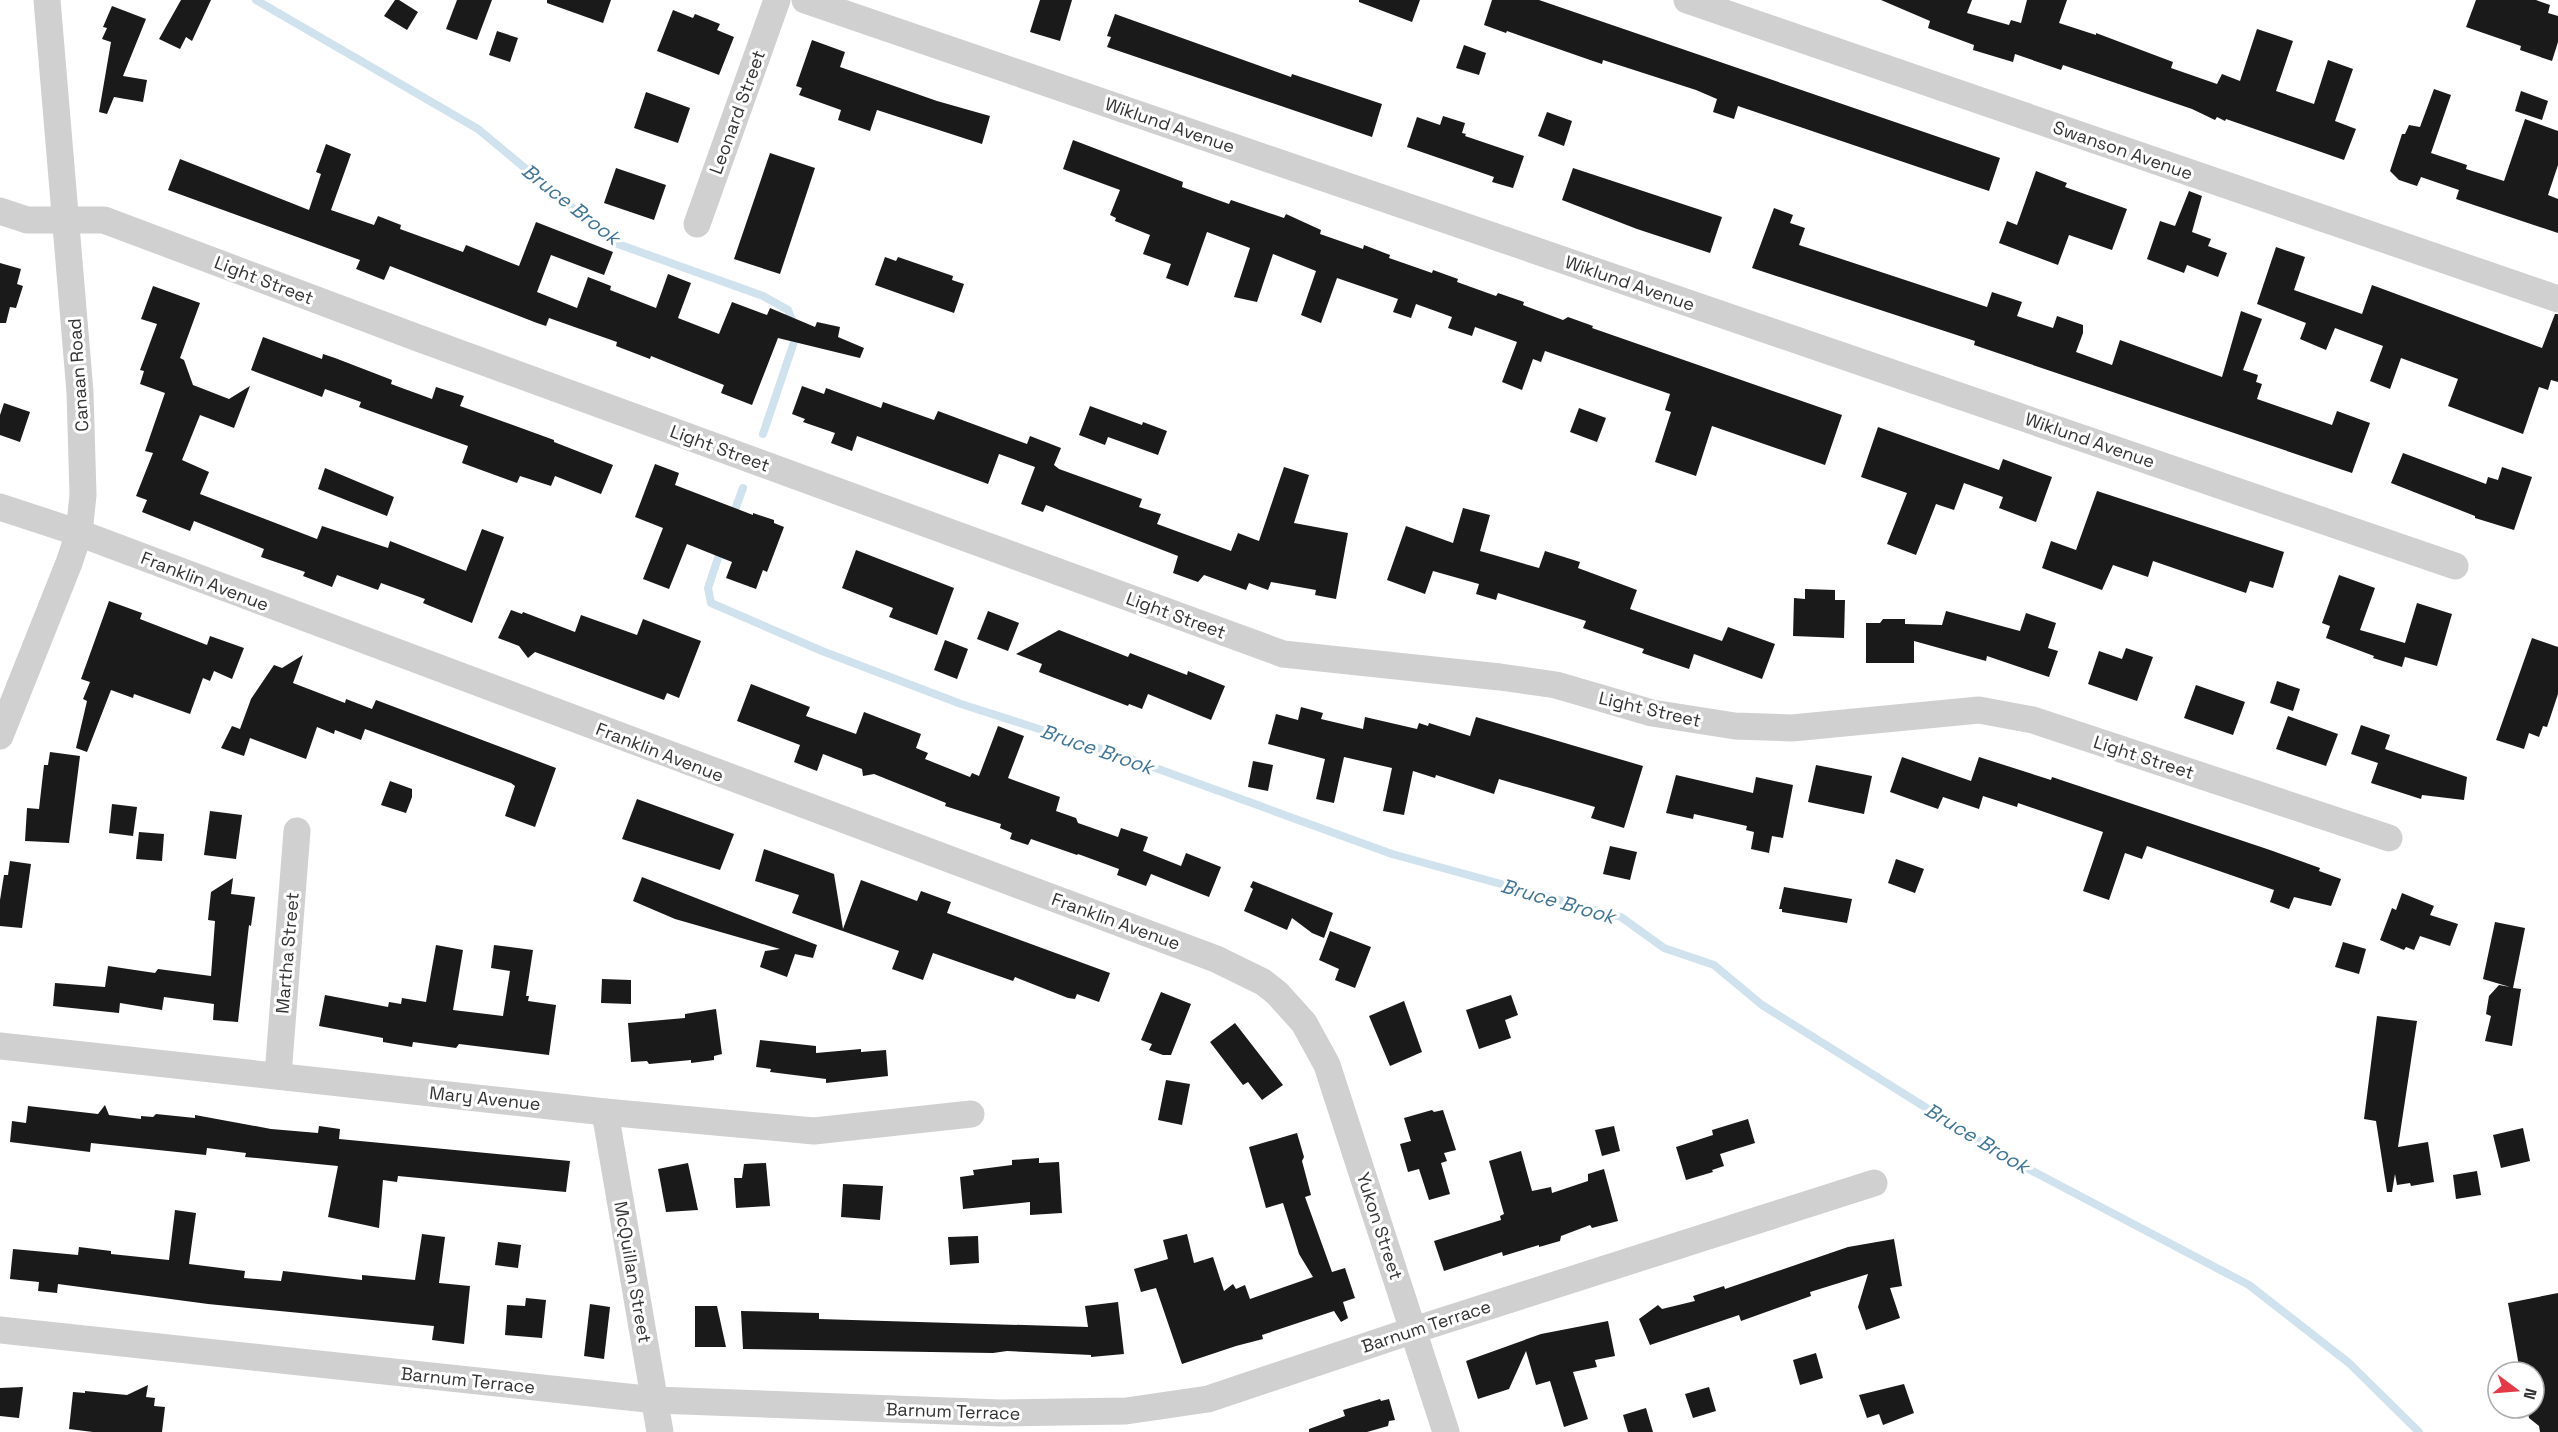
<svg xmlns="http://www.w3.org/2000/svg" width="2558" height="1432" font-family="'Space Grotesk',sans-serif">
	<rect width="100%" height="100%" fill="#fff"/>
	<g fill="none" stroke-linecap="round" stroke-linejoin="round">
		<g stroke="#cfe2ee" stroke-width="8">
			<path d="M256 0 478 129 615 243 763 296 788 310 797 333 763 434"/>
			<path d="M732 518 743 488"/>
			<path d="M721 549 708 588 711 603 822 651 961 704 1117 754 1392 854 1621 917 1664 948 1714 965 1762 1005 2000 1154 2249 1285 2349 1363 2419 1432"/>
		</g>
	</g>
	<g fill="#1a1a1a">
		<path d="M181 0H211L192 41 186 37 180 49 159 39Z"/>
		<path d="M395 0H399L418 12 407 30 384 16Z"/>
		<path d="M457 0H492L477 40 446 29Z"/>
		<path d="M547 0H611L603 23 547 3Z"/>
		<path d="M1040 0H1072L1060 41 1030 32Z"/>
		<path d="M1359 0H1420L1412 22 1359 2Z"/>
		<path d="M1492 0H1539L2000 158 1989 191 1738 106 1734 119 1713 112 1717 99 1696 90 1603 60 1602 64 1593 61 1507 31 1506 33 1484 25Z"/>
		<path d="M1881 0H1972L1967 13 2009 25 2011 20 2021 23 2027 0H2067L2059 23 2096 35V33L2173 62 2171 68 2217 84 2222 74 2240 81 2257 29 2293 41 2276 91 2314 104 2328 60 2353 69 2335 121 2356 129 2344 160 2226 119 2225 121 2217 117 2215 120 2192 109 2063 65 2061 70 2015 54 2013 62 1973 50 1974 45 1928 28 1930 21Z"/>
		<path d="M2476 0H2536L2550 5 2548 13 2558 16V42L2552 61 2520 50 2521 46 2466 27Z"/>
		<path d="M112 6 146 19 123 76 147 80 143 102 114 97 107 114 99 112 111 42 102 39 107 28 103 27Z"/>
		<path d="M673 10 693 18 695 14 720 24 717 30 734 37 719 75 657 51Z"/>
		<path d="M1115 14 1291 77 1292 74 1382 104 1372 137 1107 47 1111 37 1107 36Z"/>
		<path d="M497 31 518 38 510 62 489 55Z"/>
		<path d="M812 40 845 52 840 67 937 101 990 116 982 144 877 110 870 131 838 120 841 110 799 95 802 88 796 86Z"/>
		<path d="M1464 45 1486 53 1479 75 1456 68Z"/>
		<path d="M2434 89 2451 95 2431 153 2467 165 2466 169 2504 181 2525 119 2558 131V165L2548 195 2558 199V233L2456 199 2459 190 2421 177 2417 186 2399 180 2390 171 2402 134H2405L2409 125 2420 127Z"/>
		<path d="M2521 91 2548 101 2542 120 2515 111Z"/>
		<path d="M646 92 690 108 678 143 634 128Z"/>
		<path d="M1547 112 1572 121 1564 146 1538 136Z"/>
		<path d="M1443 116 1465 123 1462 133 1466 134 1465 136 1524 156 1513 188 1492 182 1494 177 1407 147 1417 117 1440 125Z"/>
		<path d="M1073 140 1183 182 1182 187 1229 204 1231 200 1284 218 1286 214 1321 230 1320 234 1363 249 1364 245 1390 255 1389 258 1432 273 1433 270 1458 279 1457 282 1496 296 1498 293 1524 302 1523 305 1563 320 1568 317 1593 326 1592 328 1842 415 1825 465 1712 426 1696 476 1655 462 1671 412 1665 410 1670 394 1545 351 1541 362 1533 359 1522 390 1502 382 1517 342 1475 327 1472 336 1448 328 1452 317 1416 304 1411 318 1393 312 1398 299 1337 278 1321 323 1301 315 1316 271 1273 254 1257 302 1234 297 1250 248 1207 232 1188 286 1166 278 1171 264 1143 254 1150 235 1115 221 1116 218 1110 215 1120 190 1063 169Z"/>
		<path d="M326 144 351 154 331 210 374 225 378 216 401 225 400 229 463 252 466 245 519 266 536 222 613 252 604 275 551 255 537 292 577 308 588 277 611 286 610 290 656 308 668 274 691 283 678 318 719 334 732 302 767 315 770 308 815 327 817 322 840 327 838 337 864 348 860 358 778 338 752 405 721 393 724 385 651 356 650 359 616 346 617 342 549 318 546 326 537 323 390 266 384 280 356 269 360 260 168 190 180 159 309 210 321 174 316 172Z"/>
		<path d="M770 153 815 168 780 274 734 259Z"/>
		<path d="M616 168 666 185 654 220 604 203Z"/>
		<path d="M1573 168 1722 217 1710 253 1637 229 1562 200Z"/>
		<path d="M2036 171 2067 183 2065 187 2127 209 2112 250 2069 235 2058 265 1999 243 2007 221 2017 225Z"/>
		<path d="M2189 191 2202 196 2192 232 2211 239 2208 246 2227 253 2218 277 2187 265 2184 273 2147 259 2160 221 2175 226Z"/>
		<path d="M1774 208 1793 215 1790 223 1805 228 1799 245 1987 307 1992 292 2022 302 2017 316 2053 328 2057 316 2083 325V333L2076 352 2112 365 2120 340 2222 377 2241 311 2262 319 2243 370 2258 375 2256 382 2262 384 2257 399 2332 425 2337 411 2370 423 2352 473 1974 345 1975 341 1752 268Z"/>
		<path d="M2276 247 2305 257 2294 290 2362 314 2372 285 2542 348 2555 314H2558V382L2551 380 2548 390 2539 387 2523 434 2448 406 2458 379 2401 358 2390 389 2370 381 2383 346 2335 328 2326 350 2300 339 2306 323 2257 304Z"/>
		<path d="M885 257 896 261 898 257 953 276 952 280 964 284 954 313 875 285Z"/>
		<path d="M0 263 21 269 17 284 23 286 16 308 10 307 6 323H0Z"/>
		<path d="M153 286 200 303 180 358 184 360 193 385 229 399 250 386 234 428 200 415 182 460 209 472 200 494 317 539 322 526 388 548 390 541 466 571 482 529 504 537 472 623 423 603 425 599 381 583 378 590 337 575 332 587 303 576 305 572 261 557 264 549 194 521 190 531 142 512 147 500 136 496 153 453 145 451 165 393 140 384 144 371 140 370 157 324 141 319Z"/>
		<path d="M263 337 322 359 323 354 335 358 392 380 391 384 432 399 436 387 464 396 460 406 554 440V442L613 465 601 494 555 476 551 486 520 476 517 483 462 463 468 446 359 407 361 402 325 389 322 397 251 370Z"/>
		<path d="M802 386 824 394 826 388 881 408 883 402 934 420 938 411 1027 444 1030 436 1061 448 1054 465 1059 469 1142 499 1139 507 1161 514 1157 524 1231 551 1238 533 1259 541 1284 467 1309 475 1294 523 1348 533 1336 599 1315 595 1316 590 1271 582 1268 590 1249 583 1246 590 1204 575 1198 582 1173 573 1178 556 1046 505 1043 512 1021 504 1035 467 999 454 988 484 857 436 852 451 831 443 835 433 803 422 805 419 792 414Z"/>
		<path d="M4 403 30 412 20 442 0 435V415Z"/>
		<path d="M1090 406 1142 425 1143 422 1167 431 1158 455 1108 437 1105 445 1079 435Z"/>
		<path d="M1579 408 1606 418 1597 442 1570 432Z"/>
		<path d="M1878 427 1999 470 2003 459 2052 477 2036 522 1999 508 2003 497 1964 483 1954 510 1936 504 1916 555 1887 544 1907 493 1861 477Z"/>
		<path d="M2403 453 2486 484 2488 477 2498 480 2502 467 2532 477 2514 530 2475 518V516L2391 483Z"/>
		<path d="M655 464 679 473 675 485 753 515V513L774 520V523L784 527 767 572 763 570 756 589 726 578 732 562 687 544 669 589 643 579 663 528 635 517Z"/>
		<path d="M325 468 394 497 387 516 318 489Z"/>
		<path d="M2097 491 2284 552 2273 588 2250 581 2246 593 2153 561 2148 577 2113 565 2102 590 2042 568 2051 541 2076 550Z"/>
		<path d="M1463 508 1490 515 1480 551 1539 568 1545 551 1580 562 1578 568 1637 590 1630 609 1722 641 1728 627 1775 644 1762 679 1694 654 1689 669 1642 653 1644 649 1583 628 1586 621 1498 593 1496 600 1476 594 1479 584 1433 571 1425 594 1387 580 1406 526 1453 543Z"/>
		<path d="M856 550 954 588 937 635 889 617 893 608 842 588Z"/>
		<path d="M2339 575 2375 588 2360 630 2405 643 2417 603 2452 614 2437 666 2405 657 2402 667 2373 658 2374 656 2326 638 2330 626 2322 623Z"/>
		<path d="M1805 589 1835 590V600H1845L1844 638 1793 636 1794 598 1805 599Z"/>
		<path d="M109 601 142 613 140 619 207 645 210 636 244 648 232 679 214 671 210 681 203 678 190 714 134 694 133 698 111 690 87 752 76 748 87 701 83 699 90 682 81 679Z"/>
		<path d="M511 610 522 614 523 612 575 632 581 615 637 635 643 619 701 641 679 698 667 693 664 700 535 652 528 658 519 646 498 638Z"/>
		<path d="M988 611 1019 623 1008 651 977 639Z"/>
		<path d="M1946 611 2020 631 2026 613 2056 623 2048 648 2058 651 2049 677 1987 656 1986 661 1914 641V663H1866V623H1880L1883 619H1905V624L1942 625Z"/>
		<path d="M1059 630 1128 657 1130 653 1187 675 1188 671 1225 686 1211 720 1148 694 1142 709 1129 704 1128 706 1039 672 1042 664 1016 654Z"/>
		<path d="M2532 638 2558 647V694L2547 727 2543 726 2539 737 2529 733 2524 749 2496 740Z"/>
		<path d="M945 640 968 649 957 679 934 670Z"/>
		<path d="M2126 648 2153 657 2137 701 2088 684 2099 651 2122 659Z"/>
		<path d="M303 655 293 683 345 703 346 699 372 709 376 700 556 768 535 827 505 816 515 786 511 783 365 729 361 740 335 730 334 734 317 727 306 759 250 738 244 756 221 748 232 726 240 729 251 699 274 665 282 668Z"/>
		<path d="M2277 681 2300 689 2293 711 2270 703Z"/>
		<path d="M751 684 810 707 806 716 856 734 864 712 921 734 916 748 928 753 925 759 970 777 972 773 979 776 998 726 1024 736 1008 778 1060 797 1056 811 1076 818 1078 823 1118 837 1121 828 1148 837 1143 851 1181 866 1186 853 1221 867 1209 897 1151 874 1146 886 1117 875 1119 869 1078 854 1077 855 1031 839 1028 845 1010 839 1012 833 1000 828 1001 824 945 806 946 803 874 774 863 776 862 769 823 754 817 771 794 762 800 745 737 721Z"/>
		<path d="M2196 685 2245 702 2233 735 2184 718Z"/>
		<path d="M1301 707 1323 713 1321 719 1363 729 1365 717 1417 729 1419 723 1428 726 1429 723 1470 736 1476 717 1643 766 1624 828 1591 818 1595 807 1499 779 1494 794 1436 775 1435 778 1413 771 1404 815 1383 811 1392 768 1344 757 1334 803 1316 799 1325 759 1268 744 1276 714 1298 720Z"/>
		<path d="M2288 716 2338 734 2326 766 2276 749Z"/>
		<path d="M2361 725 2390 735 2385 749 2467 777 2464 800 2422 795 2421 799 2371 783 2378 763 2351 754Z"/>
		<path d="M50 752 80 756 69 843 25 841 27 808 39 809 44 765H48Z"/>
		<path d="M1902 757 1971 781 1979 757 2051 780 2052 777 2270 850 2320 868 2319 871 2341 879 2331 906 2294 897 2289 909 2270 902 2274 890 2147 846 2142 859 2125 853 2109 900 2083 891 2103 832 2018 803 2017 807 1983 796 1979 809 1943 797 1938 809 1890 792Z"/>
		<path d="M1253 761 1273 765 1268 791 1248 787Z"/>
		<path d="M1816 765 1872 776 1864 814 1808 802Z"/>
		<path d="M1676 775 1753 793 1756 777 1793 785 1783 838 1772 836 1769 853 1751 849 1754 832 1746 830 1747 826 1694 814 1693 819 1666 813Z"/>
		<path d="M390 781 412 789V797L406 813 381 805Z"/>
		<path d="M637 799 734 834 720 870 622 839Z"/>
		<path d="M112 804 137 807 133 836 109 833Z"/>
		<path d="M210 811 242 815 236 859 204 855Z"/>
		<path d="M139 832 164 834 162 861 136 859Z"/>
		<path d="M1610 846 1637 852 1630 880 1603 874Z"/>
		<path d="M764 849 834 874 843 929 861 880 917 901 921 891 951 902 947 913 1110 973 1099 1002 1077 994 1075 999 1068 998 1015 977 1013 981 933 953 923 980 892 969 899 951 792 913 799 895 755 881Z"/>
		<path d="M1896 859 1924 869 1915 893 1888 883Z"/>
		<path d="M10 861 31 864 22 928 0 926V900L4 875H8Z"/>
		<path d="M642 877 817 945 813 958 795 954 787 977 760 967 765 951 780 949 675 919 633 901Z"/>
		<path d="M233 878 231 894 255 897 251 926 249 925 238 1022 213 1020 214 1004 164 997 162 1010 120 1003 119 1013 53 1006 55 983 105 987 108 966 155 973 158 969 211 976 215 921 208 920 211 892Z"/>
		<path d="M1253 881 1333 913 1324 938 1312 933 1292 918 1287 930 1244 911 1253 889 1250 887Z"/>
		<path d="M1784 887 1852 899 1847 923 1782 912V909H1779Z"/>
		<path d="M2402 893 2434 906 2430 915 2458 924 2450 946 2420 936 2414 950 2406 947 2404 950 2380 940 2392 908 2396 910Z"/>
		<path d="M2495 922 2525 928 2513 988 2521 989 2512 1046 2485 1041 2491 1016 2486 1014 2489 996 2499 985 2510 987 2483 979Z"/>
		<path d="M1330 931 1371 947 1355 988 1335 980 1339 969 1319 960Z"/>
		<path d="M2343 942 2366 949 2359 974 2335 967Z"/>
		<path d="M436 945 463 950 453 1010 503 1016 510 971 491 968 494 945 533 950 526 996H529L528 1001 556 1005 549 1055 459 1044 456 1048 413 1042 412 1047 383 1042V1038L319 1026 325 995 388 1007 389 1002 401 1004 402 998 426 1002Z"/>
		<path d="M602 979 631 980V1004L601 1003Z"/>
		<path d="M1161 992 1191 1004 1171 1055H1163L1149 1050 1152 1044 1141 1040Z"/>
		<path d="M1511 995 1518 1015 1505 1020 1511 1038 1479 1049 1466 1010Z"/>
		<path d="M1404 1001 1422 1052 1390 1066 1369 1016Z"/>
		<path d="M716 1009 722 1054 714 1056V1060L691 1063V1060L649 1064 647 1061 631 1062 628 1023 685 1018V1014Z"/>
		<path d="M2377 1016 2417 1021 2398 1147 2428 1142 2434 1182 2411 1186 2410 1183 2397 1185 2395 1174 2392 1192H2387L2376 1121 2364 1119Z"/>
		<path d="M1235 1023 1283 1085 1262 1100 1248 1082 1243 1085 1210 1042Z"/>
		<path d="M760 1040 816 1046V1053L861 1049V1052L886 1050 888 1076 826 1083V1079L770 1072 771 1069 756 1067Z"/>
		<path d="M1166 1080 1190 1084 1182 1125 1158 1120Z"/>
		<path d="M105 1105 109 1115 141 1119V1116L153 1117 156 1114 195 1118V1115L271 1129 318 1133 319 1126 340 1129 339 1139 570 1161 566 1192 398 1176 397 1182 383 1180 379 1228 328 1217 338 1166 245 1157 246 1153 207 1148 206 1155 91 1143 90 1152 10 1142 12 1121 26 1123 28 1106 98 1114Z"/>
		<path d="M1432 1110 1434 1112 1443 1110 1456 1150 1444 1153 1447 1161 1441 1163 1450 1194 1429 1200 1419 1169 1408 1172 1400 1144 1411 1141 1404 1118Z"/>
		<path d="M1748 1119 1755 1143 1720 1154 1724 1166 1712 1170 1713 1172 1686 1180 1676 1147 1713 1135 1712 1130Z"/>
		<path d="M1614 1126 1620 1151 1602 1156 1595 1130Z"/>
		<path d="M2523 1128 2530 1161 2501 1168 2493 1135Z"/>
		<path d="M1297 1133 1304 1157 1302 1161 1311 1195 1305 1197 1332 1272 1345 1268 1355 1298 1343 1302 1348 1318 1341 1322 1334 1311 1262 1335 1263 1339 1236 1346 1182 1364 1156 1288 1141 1292 1134 1269 1168 1259 1163 1240 1187 1234 1194 1263 1213 1257 1224 1291 1233 1284 1236 1289 1245 1285 1250 1299 1313 1277 1299 1254 1283 1203 1266 1208 1249 1147Z"/>
		<path d="M1521 1151 1532 1191 1551 1187 1552 1193 1588 1181V1174L1604 1169 1618 1221 1592 1228 1590 1225 1561 1236 1560 1241 1539 1247V1245L1503 1256 1502 1252 1444 1271 1434 1241 1501 1220 1500 1216 1504 1214 1489 1161Z"/>
		<path d="M1039 1158V1163L1059 1162 1062 1213 1030 1215V1202L963 1209 960 1177 974 1175 973 1170 1012 1165V1160Z"/>
		<path d="M688 1163 698 1210 666 1212 658 1169Z"/>
		<path d="M766 1163 770 1206 736 1208 734 1178H742L744 1164Z"/>
		<path d="M2477 1171 2481 1195 2456 1199 2453 1175Z"/>
		<path d="M843 1184 883 1186 880 1220 841 1217Z"/>
		<path d="M175 1210 196 1213 189 1264 245 1271 244 1278 281 1281 283 1271 362 1280V1275L415 1280 422 1234 445 1237 439 1283 470 1286 464 1344 432 1340 434 1326 208 1304 58 1284 57 1293 38 1291 39 1282 10 1279 13 1249 78 1255 79 1247 111 1251V1254L169 1260Z"/>
		<path d="M978 1236 979 1263 950 1265 948 1237Z"/>
		<path d="M1894 1239 1902 1286 1890 1288 1900 1318 1866 1330 1858 1307 1868 1274 1810 1292 1811 1296 1741 1321 1739 1315 1650 1345 1639 1319 1658 1305 1662 1309 1695 1301 1693 1296 1724 1286 1725 1289 1848 1247Z"/>
		<path d="M498 1242 521 1245 518 1268 495 1265Z"/>
		<path d="M2558 1293V1432H2540L2539 1426 2529 1418 2527 1408H2534V1372H2520L2508 1303Z"/>
		<path d="M526 1298 546 1300 542 1338 505 1335 507 1305 525 1306Z"/>
		<path d="M1118 1302 1124 1354 1091 1357V1355L1007 1351 993 1353 743 1349 741 1311 819 1313V1319L1088 1327 1085 1306Z"/>
		<path d="M590 1304 610 1307 604 1359 584 1356Z"/>
		<path d="M695 1306H717L726 1347H695Z"/>
		<path d="M1608 1321 1615 1356 1595 1360 1597 1367 1573 1372 1588 1419 1564 1427 1550 1381 1536 1385 1526 1351 1509 1389 1478 1399 1466 1361 1541 1334Z"/>
		<path d="M1816 1353 1823 1378 1800 1385 1793 1360Z"/>
		<path d="M1904 1384 1914 1413 1883 1425 1879 1414 1867 1418 1859 1395Z"/>
		<path d="M148 1385 146 1397 155 1398 154 1406 165 1407 162 1432H93L69 1429 73 1392 85 1393V1391L127 1395Z"/>
		<path d="M23 1387 19 1418 0 1416V1388Z"/>
		<path d="M1709 1387 1716 1411 1693 1418 1685 1394Z"/>
		<path d="M1380 1399 1381 1401 1389 1399 1395 1420 1389 1421 1388 1426 1367 1432H1309V1429L1345 1416 1343 1410Z"/>
		<path d="M1646 1408 1653 1432H1628L1623 1415Z"/>
	</g>
	<g fill="none" stroke-linecap="round" stroke-linejoin="round">
		<g stroke="#d0d0d0" stroke-width="27">
			<path d="M805 0 2455 566"/>
			<path d="M1687 0 2558 299"/>
			<path d="M0 211 27 220H104L418 338 1283 654 1500 677 1556 685 1652 713 1735 726 1792 728 1979 710 2033 720 2389 838"/>
			<path d="M697 224 777 0"/>
			<path d="M0 507 79 533 1216 959 1263 982 1277 993 1304 1023 1327 1065 1446 1432"/>
			<path d="M0 736 69 563 79 533 83 495 80 392 47 0"/>
			<path d="M0 1046 605 1112 814 1131 971 1114"/>
			<path d="M278 1075 297 831"/>
			<path d="M605 1112 660 1432"/>
			<path d="M0 1330 656 1400 1001 1413 1126 1411 1208 1399 1414 1330 1874 1183"/>
		</g>
	</g>
	<g text-anchor="middle" dominant-baseline="central" stroke-width="6" stroke-linejoin="round" paint-order="stroke">
		<g font-size="18" fill="#333" stroke="#fff">
			<text transform="translate(737 112) rotate(-70)">Leonard Street</text>
			<text transform="translate(1170 125) rotate(19)">Wiklund Avenue</text>
			<text transform="translate(2123 150) rotate(19)">Swanson Avenue</text>
			<text transform="translate(264 280) rotate(21)">Light Street</text>
			<text transform="translate(1630 283) rotate(19)">Wiklund Avenue</text>
			<text transform="translate(78 375) rotate(-94)">Canaan Road</text>
			<text transform="translate(2090 440) rotate(19)">Wiklund Avenue</text>
			<text transform="translate(720 448) rotate(20)">Light Street</text>
			<text transform="translate(205 581) rotate(21)">Franklin Avenue</text>
			<text transform="translate(1176 615) rotate(20)">Light Street</text>
			<text transform="translate(1650 709) rotate(13)">Light Street</text>
			<text transform="translate(660 752) rotate(21)">Franklin Avenue</text>
			<text transform="translate(2144 757) rotate(18)">Light Street</text>
			<text transform="translate(1116 921) rotate(20)">Franklin Avenue</text>
			<text transform="translate(287 953) rotate(-85)">Martha Street</text>
			<text transform="translate(485 1098) rotate(6)">Mary Avenue</text>
			<text transform="translate(1380 1226) rotate(72)">Yukon Street</text>
			<text transform="translate(633 1272) rotate(80)">McQuillan Street</text>
			<text transform="translate(1426 1326) rotate(-18)">Barnum Terrace</text>
			<text transform="translate(468 1380) rotate(6)">Barnum Terrace</text>
			<text transform="translate(953 1411) rotate(2)">Barnum Terrace</text>
		</g>
		<g font-size="20" font-style="italic" fill="#3f7597" stroke="#fff">
			<text transform="translate(571 204) rotate(38)">Bruce Brook</text>
			<text transform="translate(1097 749) rotate(19)">Bruce Brook</text>
			<text transform="translate(1558 901) rotate(16)">Bruce Brook</text>
			<text transform="translate(1977 1138) rotate(31)">Bruce Brook</text>
		</g>
	</g>
	<g transform="translate(2516 1390) rotate(106)"><circle r="28" fill="#ffffff" stroke="#adadad" stroke-width="1.5"/>
	<path d="M0-4.5L10 22L0 15L-10 22Z" fill="#e63946"/>
	<text y="-9" font-size="16" font-weight="bold" text-anchor="middle" fill="#333333">N</text>
	</g>
</svg>
